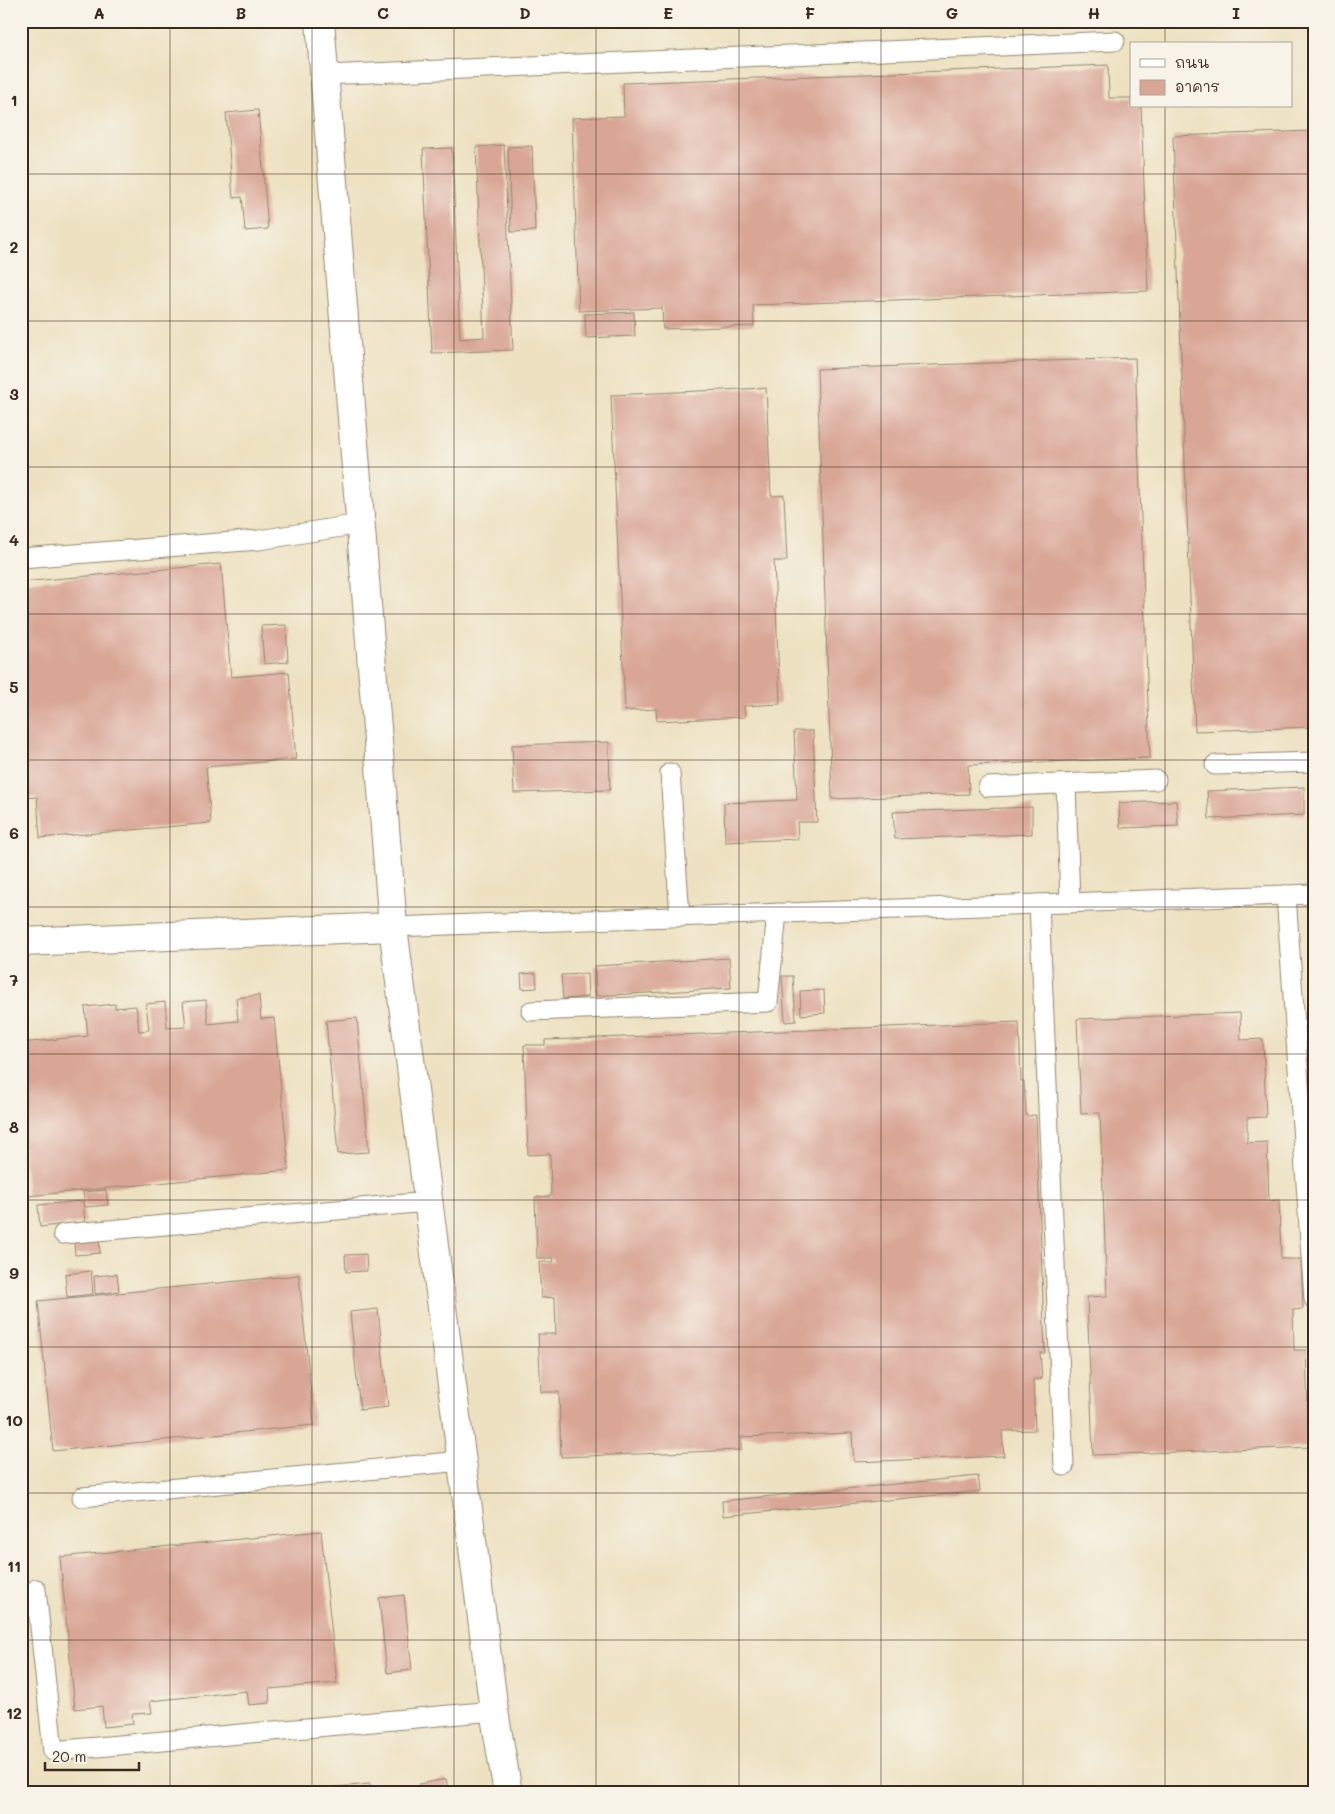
<svg xmlns="http://www.w3.org/2000/svg" width="1335" height="1814" font-family="Mali,'Playpen Sans Thai',sans-serif">
	<rect width="100%" height="100%" fill="#f7f3e8"/>
	<filter id="ink" filterUnits="userSpaceOnUse"><feTurbulence type="fractalNoise" baseFrequency=".02" numOctaves="2"/><feDisplacementMap in="SourceGraphic" scale="10" xChannelSelector="R" yChannelSelector="G"/><feConvolveMatrix kernelMatrix="1 2 1 2 8 2 1 2 1" color-interpolation-filters="sRGB"/></filter>
	<filter id="wash" filterUnits="userSpaceOnUse"><feTurbulence type="fractalNoise" baseFrequency=".0096" numOctaves="4" result="noise"/><feDisplacementMap in="SourceGraphic" scale="20" xChannelSelector="R" yChannelSelector="G"/><feGaussianBlur stdDeviation="1.12" result="paint"/><feColorMatrix in="noise" values="0 0 0 0 0 0 0 0 0 0 0 0 0 0 0 0 0 1.4 0 .05"/><feComposite in="paint" operator="in"/></filter>
	<g filter="url(#wash)">
		<rect width="100%" height="100%" fill="#ede1c1"/>
		<g id="blocks">
			<g fill="#d9a696">
				<path d="M125 21H141L138 28Z"/>
				<path d="M1108 65 1109 98H1131V106H1141L1148 291 753 305 754 326 663 329 662 308 579 311 572 118 624 116 623 83Z"/>
				<path d="M258 110 268 229 245 231 242 197 233 198 226 113Z"/>
				<path d="M1314 131V727L1195 731 1173 136Z"/>
				<path d="M504 145 513 350 432 353 423 149 452 148 460 339 484 337 476 147Z"/>
				<path d="M532 146 535 231 511 232 508 147Z"/>
				<path d="M634 312 635 336 586 338 585 314Z"/>
				<path d="M1135 358 1150 758 968 765 969 794 832 799 817 369Z"/>
				<path d="M766 388 771 496 784 495 787 561H774L780 704 744 706 745 717 657 721 656 709 625 711 611 395Z"/>
				<path d="M221 564 231 677 289 672 296 759 206 767 211 823 40 838 37 797 23 798 24 811H21V582Z"/>
				<path d="M286 625 288 662 264 664 261 626Z"/>
				<path d="M794 731H813L817 822H797L798 839 725 842 724 803 797 800Z"/>
				<path d="M609 742 610 790 514 793 512 745Z"/>
				<path d="M1304 787V815L1209 819 1207 791Z"/>
				<path d="M1176 801 1178 826 1120 828 1119 803Z"/>
				<path d="M1032 807V834L895 839 893 812Z"/>
				<path d="M729 958 731 988 596 996 595 966Z"/>
				<path d="M536 973 537 988 522 989 521 974Z"/>
				<path d="M587 974 588 997 563 999 561 975Z"/>
				<path d="M782 976H793L796 1021 785 1022Z"/>
				<path d="M824 990 825 1013 801 1015 800 991Z"/>
				<path d="M259 995 261 1019 274 1018 289 1170 28 1196 21 1122V1043L88 1036 85 1007 115 1004V1008L136 1006 139 1031 149 1030 146 1004 165 1002 167 1028 186 1027 183 1002 206 1000 208 1024 238 1021 236 998Z"/>
				<path d="M1240 1013 1241 1040 1263 1039 1266 1117 1247 1118V1143L1267 1142 1269 1201 1279 1200 1281 1259H1301L1303 1309 1293 1310 1294 1350H1306L1308 1412H1314V1447L1093 1455 1087 1297 1107 1296 1100 1113 1081 1114 1077 1019Z"/>
				<path d="M357 1018 369 1152 338 1154 326 1021Z"/>
				<path d="M1019 1022 1021 1081H1024L1026 1116 1036 1115 1045 1353H1040L1042 1379H1033L1035 1430 1002 1431 1004 1456 854 1462 852 1433 741 1437V1450L561 1457 559 1392H541L538 1334H556L555 1297 541 1298 539 1262H554L553 1258H537L535 1197 551 1196 550 1154 528 1155 524 1045H545V1040Z"/>
				<path d="M106 1190 108 1205 85 1207 83 1192Z"/>
				<path d="M83 1201 85 1222 40 1227 38 1205Z"/>
				<path d="M99 1240 100 1253 75 1255 74 1243Z"/>
				<path d="M366 1254 367 1271 346 1272 345 1255Z"/>
				<path d="M91 1271 93 1294 67 1297 65 1274Z"/>
				<path d="M117 1274 119 1291 95 1294 94 1276Z"/>
				<path d="M299 1275 314 1425 53 1451 38 1301Z"/>
				<path d="M378 1309 388 1407 360 1410 350 1312Z"/>
				<path d="M978 1476 980 1491 723 1516 722 1501Z"/>
				<path d="M321 1531 337 1683 269 1689 270 1703 249 1705 247 1691 150 1701 152 1713 132 1714 133 1724 104 1727 102 1706 75 1709 60 1557Z"/>
				<path d="M404 1595 412 1670 387 1673 379 1598Z"/>
				<path d="M446 1779 449 1793H421L419 1784Z"/>
				<path d="M370 1784 371 1793H295V1791Z"/>
			</g>
		</g>
	</g>
	<g filter="url(#ink)">
		<use href="#blocks" fill-opacity="0" stroke="#948670" stroke-width="1"/>
		<g fill="none" stroke-linecap="round" stroke-linejoin="round">
			<defs>
				<g id="service">
					<path d="M324 75 1115 41"/>
					<path d="M21 558 259 540 360 524"/>
					<path d="M1215 765 1314 762"/>
					<path d="M670 773 680 917"/>
					<path d="M1066 784 1070 903"/>
					<path d="M988 787 1156 780"/>
					<path d="M1286 895 1314 1299"/>
					<path d="M1039 904 1064 1466"/>
					<path d="M393 927 1314 894"/>
					<path d="M531 1011 768 1002 777 913"/>
					<path d="M63 1234 428 1202"/>
					<path d="M82 1497 462 1461"/>
					<path d="M36 1589 53 1751 494 1711"/>
				</g>
				<g id="minor">
					<path d="M320 21 393 927 494 1711 508 1793"/>
					<path d="M21 942 393 927"/>
				</g>
			</defs>
			<use href="#service" stroke="#948670" stroke-width="21"/>
			<use href="#minor" stroke="#948670" stroke-width="30"/>
			<use href="#service" stroke="#fff" stroke-width="19"/>
			<use href="#minor" stroke="#fff" stroke-width="28"/>
		</g>
	</g>
	<path fill="none" stroke="#3b2a1e" stroke-width="1" stroke-opacity="0.55" d="M170 21V1793M312 21V1793M454 21V1793M596 21V1793M739 21V1793M881 21V1793M1023 21V1793M1165 21V44M1165 106V1793M21 174H1314M21 321H1314M21 467H1314M21 614H1314M21 760H1314M21 907H1314M21 1054H1314M21 1200H1314M21 1347H1314M21 1493H1314M21 1640H1314"/>
	<rect width="1335" height="1814" fill="none" stroke="#f7f3e8" stroke-width="55"/>
	<rect x="1130" y="42" width="162" height="65" fill="#f7f3e8" stroke="#aca397"/>
	<rect x="1140" y="59" width="25" height="8" fill="#ffffff" stroke="#aca397"/>
	<text x="1175" y="68" font-size="15" fill="#3b2a1e">ถนน</text>
	<rect x="1140" y="80" width="25" height="15" fill="#d9a696" stroke="#aca397"/>
	<text x="1175" y="92" font-size="15" fill="#3b2a1e">อาคาร</text>
	<path d="M45 1762v8h94v-8" fill="none" stroke="#3b2a1e" stroke-width="2.5"/>
	<text x="52" y="1762" font-size="15" fill="#3b2a1e" stroke="#f7f3e8" stroke-width="4" paint-order="stroke">20 m</text>
	<rect x="28" y="28" width="1280" height="1758" fill="none" stroke="#3b2a1e" stroke-width="2"/>
	<g font-size="16" text-anchor="middle" font-weight="bold" fill="#3b2a1e">
		<text x="99" y="19">A</text>
		<text x="241" y="19">B</text>
		<text x="383" y="19">C</text>
		<text x="525" y="19">D</text>
		<text x="668" y="19">E</text>
		<text x="810" y="19">F</text>
		<text x="952" y="19">G</text>
		<text x="1094" y="19">H</text>
		<text x="1236" y="19">I</text>
		<text x="14" y="106">1</text>
		<text x="14" y="253">2</text>
		<text x="14" y="400">3</text>
		<text x="14" y="546">4</text>
		<text x="14" y="693">5</text>
		<text x="14" y="839">6</text>
		<text x="14" y="986">7</text>
		<text x="14" y="1133">8</text>
		<text x="14" y="1279">9</text>
		<text x="14" y="1426">10</text>
		<text x="14" y="1572">11</text>
		<text x="14" y="1719">12</text>
	</g>
</svg>
